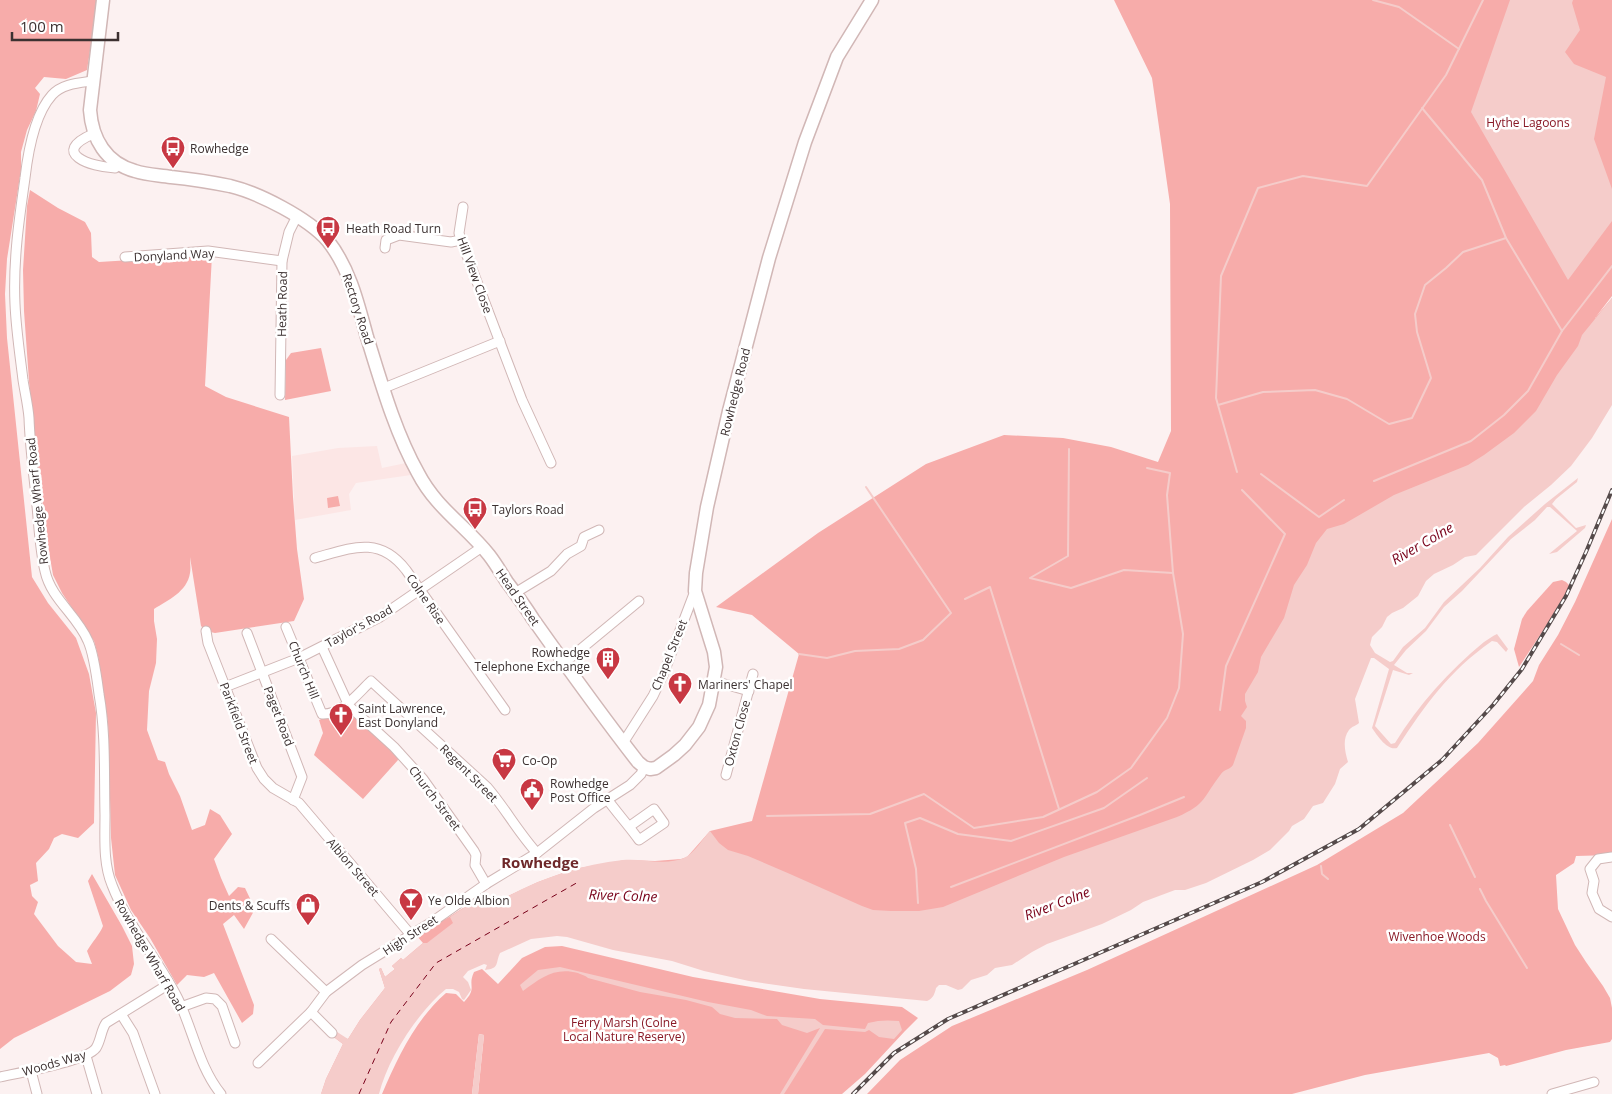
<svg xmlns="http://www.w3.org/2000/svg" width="1612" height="1094" font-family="'Open Sans',sans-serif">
	<rect width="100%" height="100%" fill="#fcf1f1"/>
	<path fill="#fce6e5" d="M377 446 382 468 406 463 411 475 356 483 349 494 351 510 295 520 292 456 338 448Z"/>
	<g fill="#f7acaa">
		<path d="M0 0H98L87 70 66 79 44 77 35 88 40 94 36 111 27 130 21 152V170L7 259 5 294 7 338 32 577 48 603 76 638 89 674 96 713 94 823 78 838 62 834 54 838 49 849 36 863 38 881 30 885 32 896 38 902 34 914 58 946 76 962 92 964 87 951C92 942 100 934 103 926L88 881 92 874 122 926 132 946 134 964 131 975 110 991 14 1038 0 1049Z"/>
		<path d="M1114 0H1612V296L1595 318 1612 298V340L1476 497 1257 786 985 922 562 888 321 1094 326 1079 343 1044 331 1035 348 1039 360 1020 385 988 379 969 381 968 385 977 395 969 392 966 401 958 403 960 423 943 416 935 449 917 477 899 480 900 483 897 489 907 504 898 538 882 574 869 625 860 655 861 681 859 687 857 710 831 752 821 799 654 752 615 716 607 818 533 926 464 1004 435 1063 438 1111 447 1158 462 1171 431 1170 204 1152 78Z"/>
		<path d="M30 190 58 208 85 222 91 233 92 257 99 262 212 255 205 386 226 397 289 417 293 497 297 549 304 599 294 621 215 633 206 631 201 626 190 557C190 562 191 568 190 573 187 592 168 600 154 609V621L157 639 156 663 149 691 147 730 158 760 165 762 169 774 180 796 192 830 205 825 210 809 220 815 232 834 214 859 221 878 229 896 238 887 245 888 255 909 244 929 234 915 223 924 254 1005 253 1014 242 1023 214 973 204 977 187 975 177 985 150 938 131 910 115 875 111 838 108 723 98 656 94 641 62 593 53 575 48 546 31 409 24 311 23 270 27 206Z"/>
		<path d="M321 348 331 391 285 400 286 360 291 353Z"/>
		<path d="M338 496 340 506 328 508 327 498Z"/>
		<path d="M1612 519V855L1576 856 1574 863 1556 875 1558 909 1575 945 1586 962 1603 986 1610 998 1612 1008V1039L1610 1042 1566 1050 1506 1066 1505 1065 1500 1066 1498 1058 1489 1053 1365 1075 1292 1094H867L900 1060 952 1026 1087 970 1317 865 1403 813 1478 743 1533 681 1539 665 1558 635 1575 602Z"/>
		<path d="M1562 580 1566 582 1570 586 1548 623 1519 667 1514 649 1522 619 1527 611 1553 582Z"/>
		<path d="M346 708 397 754 398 760 363 799 314 755 323 733 319 720Z"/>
		<path d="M562 946 693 977 820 999 902 1007 918 1018 905 1031 865 1074 842 1094H478L484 1035 479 1034 472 1094H382C398 1057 415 1020 446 993L456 994 464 1002C478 987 467 987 474 972L482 969 498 984 522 958 545 947Z"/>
	</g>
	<g fill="#f5ccca">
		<path d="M1510 0H1573L1572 3 1580 30 1565 52 1574 64 1606 77 1594 139 1612 189V221L1568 280 1471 112Z"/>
		<path d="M1612 298V405L1592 438 1571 466 1551 485 1524 507 1476 555 1465 557 1453 565 1434 574 1426 581 1418 596 1403 608 1392 613 1387 617 1382 627 1372 637 1370 645 1375 653 1390 662 1393 661 1403 647 1425 628 1444 602 1480 568 1508 537 1545 504 1578 478 1577 482 1556 499 1552 504 1576 528 1586 525 1585 528 1557 552 1549 554 1577 531 1550 507H1547L1535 520 1511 539 1462 591 1444 607 1426 631 1406 650 1394 665 1407 673H1413L1409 675 1393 670 1375 726 1391 744 1395 743C1418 705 1450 670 1484 642 1489 639 1492 636 1497 634L1508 649 1506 652 1497 642 1492 641C1448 672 1426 704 1397 748 1387 751 1377 735 1372 728L1389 669 1374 658H1371L1355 699 1359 723C1356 726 1352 726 1349 730 1342 739 1345 752 1348 762L1340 769 1335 784 1323 803 1313 806 1304 819 1292 826 1289 831 1270 850 1253 860 1206 883 1185 890H1175L1143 902 1131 910 1102 924 1047 944 1032 952 1012 965 995 968 987 975 971 980 962 989 958 990 946 985H939L936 988C935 993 933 999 927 1001L804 989 749 981 704 971 672 961 613 950 567 937 557 936 531 939 500 953C495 964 500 968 485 970L487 965 484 964 468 971 463 977 468 982 471 990 464 1000 462 999 459 992 453 989H446C418 1012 388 1058 379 1094H321L326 1079 343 1044 331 1035 334 1030 348 1039 360 1020 385 988 379 969 381 968 385 977 395 969 392 966 401 958 403 960 423 943H427L453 923 450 917 477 899 480 900 483 897 489 907C530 882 576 865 623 860 642 858 665 866 684 858 695 853 702 839 710 831L719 843 728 850 748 856 790 874 862 906 873 910 891 911H919L943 907 1064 857 1177 817C1207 804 1203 797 1221 774 1224 769 1230 770 1233 765L1246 728V721L1241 716 1247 707 1245 701V694L1258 672 1261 657 1284 618 1294 585 1307 565 1316 543 1327 529 1344 524 1394 495 1468 465 1484 455 1514 433 1536 411 1557 375 1578 346 1582 335Z"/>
		<path d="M560 967 708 1002 751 1010 767 1016 815 1019 823 1025 865 1029 868 1023C879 1020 888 1020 899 1021L902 1030 894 1039 879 1037 869 1030 865 1032 825 1029 784 1094H780L820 1028 807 1033 782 1025 777 1019 735 1018 720 1014 712 1007 686 1000 640 992 588 978C585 975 582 975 578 973 554 967 541 978 523 991L520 985 538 970Z"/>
		<path d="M479 1034 484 1035 478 1094H472Z"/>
	</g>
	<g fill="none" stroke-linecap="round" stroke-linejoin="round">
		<g stroke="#f5ccca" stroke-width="2">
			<path d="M1373 0 1399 7 1459 49"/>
			<path d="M1422 108 1482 180 1506 238"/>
			<path d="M1218 405 1263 392 1315 390 1347 399 1389 424 1412 418 1431 378 1417 332 1415 314 1425 285 1446 268 1463 252 1506 238 1562 331 1612 266"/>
			<path d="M1069 449 1068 556 1030 578 1071 588 1124 570 1173 573"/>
			<path d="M1237 472 1216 398 1221 276 1258 188 1303 176 1367 186 1446 75 1483 0"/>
			<path d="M1261 474 1319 517 1344 500"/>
			<path d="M1374 481 1471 441 1504 415 1528 391 1562 331"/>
			<path d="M965 599 990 587 1059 809"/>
			<path d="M1561 644 1579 655"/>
			<path d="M799 654 827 658 855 651 899 649 923 640 951 613 866 487"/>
			<path d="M1220 710 1226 666 1285 534 1242 490"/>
			<path d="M767 816 870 814 924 794 974 828 1043 817 1097 792 1131 768 1167 718 1179 688 1183 634 1173 573 1167 495 1170 473 1147 468"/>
			<path d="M1450 825 1475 877"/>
			<path d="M1321 866 1322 874 1328 879"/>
			<path d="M951 887 1140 815 1184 797"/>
			<path d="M1480 889 1486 901 1527 968"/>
			<path d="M918 903 916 869 905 823 920 818 958 834 1011 841 1104 808 1147 778"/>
		</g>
		<path stroke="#780019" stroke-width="1" stroke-dasharray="6 5" stroke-linecap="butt" d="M359 1094 391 1022 436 963 580 881"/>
		<defs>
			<g id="street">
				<path d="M92 81C78 83 62 84 52 95 34 115 28 152 25 178 19 220 13 261 15 304 16 329 20 355 23 380 25 393 28 405 29 418 30 447 34 476 37 506 39 527 40 550 45 571 51 599 77 615 88 641 94 654 97 679 99 694 106 734 104 775 105 815 105 838 103 863 112 885 128 927 159 960 178 999 193 1030 199 1067 221 1094"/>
				<path d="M93 134C49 153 91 167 115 168L119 164"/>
				<path d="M463 207 459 233 461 240 522 400 551 463"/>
				<path d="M385 248 386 240 399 235 451 242 461 240"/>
				<path d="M125 257 208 251 282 261"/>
				<path d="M384 388 500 341"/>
				<path d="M280 395 282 261 289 232 297 216"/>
				<path d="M315 558C351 548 379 535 406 570L505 710"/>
				<path d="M515 593 551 571 567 554 581 546 584 537 599 530"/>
				<path d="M286 627 322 714C342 715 358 693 371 681L487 787C505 808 518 832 537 853"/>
				<path d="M206 631 208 643 257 768 264 779 273 788 299 803 411 935"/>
				<path d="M247 633 302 777 293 800"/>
				<path d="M322 647 349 706 394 747 423 779 474 851 476 855 475 865 486 884"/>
				<path d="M564 663 639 601"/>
				<path d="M714 681 749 691"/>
				<path d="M225 687 299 658 380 617 482 547"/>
				<path d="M623 743 653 696 663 675 695 591"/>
				<path d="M726 775 753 674"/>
				<path d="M607 799C618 814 629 826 639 840L664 823 654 809 630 826"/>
				<path d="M1612 857 1598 859 1590 869 1594 881 1592 893 1599 909 1612 917"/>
				<path d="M271 939 326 992"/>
				<path d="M181 1007 206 998 215 999 222 1006 235 1043"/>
				<path d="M311 1012 332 1033"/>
				<path d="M121 1014 133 1033 155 1094"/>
				<path d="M86 1056 97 1094"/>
				<path d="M258 1063 311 1012 326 992 362 965 432 922 486 884 537 853 594 808 630 785 641 774 644 767"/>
				<path d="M31 1071 37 1094"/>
				<path d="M0 1077C18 1073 87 1061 96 1048 101 1040 101 1030 106 1023L169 984"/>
				<path d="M1552 1094 1594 1082"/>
			</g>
			<path id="secondary" d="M103 0 90 110C92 139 106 163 135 171 147 175 159 175 171 177 191 179 210 182 230 186 259 193 308 218 328 241 350 269 358 304 367 337 381 382 395 432 418 473 436 508 466 526 489 555 496 564 501 573 507 582 516 594 525 606 533 619 567 667 602 716 638 762L644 767 650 769 656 768 674 755 685 745 699 727 709 705 716 667 714 652 695 591 696 573 707 507 729 411 769 258 805 142 837 57 872 0"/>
		</defs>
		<use href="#street" stroke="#d1b7b6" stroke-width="11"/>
		<use href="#secondary" stroke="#d1b7b6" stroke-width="15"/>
		<use href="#street" stroke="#fff" stroke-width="9"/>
		<use href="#secondary" stroke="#fff" stroke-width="12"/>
		<defs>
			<path id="rail" d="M853 1094 894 1053 948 1019 1262 882 1359 829 1442 760 1493 705 1522 669 1566 596 1586 552 1612 490"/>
		</defs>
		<use href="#rail" stroke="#554a4a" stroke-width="4"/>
		<use href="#rail" stroke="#fff" stroke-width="2" stroke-dasharray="5.5" stroke-linecap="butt"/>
	</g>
	<defs>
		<symbol id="bus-pin" viewBox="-11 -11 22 30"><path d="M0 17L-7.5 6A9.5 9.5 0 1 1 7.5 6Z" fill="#c83843" stroke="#fff"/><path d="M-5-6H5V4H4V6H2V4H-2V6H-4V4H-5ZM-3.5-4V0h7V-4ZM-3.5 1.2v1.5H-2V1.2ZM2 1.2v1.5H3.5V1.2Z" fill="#fff"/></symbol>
		<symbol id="building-pin" viewBox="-11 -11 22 30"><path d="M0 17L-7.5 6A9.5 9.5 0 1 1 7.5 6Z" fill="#c83843" stroke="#fff"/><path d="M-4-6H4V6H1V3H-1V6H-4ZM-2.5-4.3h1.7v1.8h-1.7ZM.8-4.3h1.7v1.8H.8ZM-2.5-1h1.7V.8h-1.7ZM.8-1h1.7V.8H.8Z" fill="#fff"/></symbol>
		<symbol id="church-pin" viewBox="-11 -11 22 30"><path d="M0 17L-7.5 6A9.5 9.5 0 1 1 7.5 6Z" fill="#c83843" stroke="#fff"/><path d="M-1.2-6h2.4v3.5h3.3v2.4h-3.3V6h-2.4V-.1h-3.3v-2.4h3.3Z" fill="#fff"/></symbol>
		<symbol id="supermarket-pin" viewBox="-11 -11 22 30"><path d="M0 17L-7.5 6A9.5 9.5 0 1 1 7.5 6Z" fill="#c83843" stroke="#fff"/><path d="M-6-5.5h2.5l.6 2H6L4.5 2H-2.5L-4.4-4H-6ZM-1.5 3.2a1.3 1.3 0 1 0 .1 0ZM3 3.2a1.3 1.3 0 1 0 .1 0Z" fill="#fff"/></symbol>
		<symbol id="civic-pin" viewBox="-11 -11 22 30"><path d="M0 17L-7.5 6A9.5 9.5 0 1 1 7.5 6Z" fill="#c83843" stroke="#fff"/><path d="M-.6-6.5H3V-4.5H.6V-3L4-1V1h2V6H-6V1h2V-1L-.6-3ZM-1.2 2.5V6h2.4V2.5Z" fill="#fff"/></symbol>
		<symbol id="bar-pin" viewBox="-11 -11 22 30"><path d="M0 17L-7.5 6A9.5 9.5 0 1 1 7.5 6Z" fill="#c83843" stroke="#fff"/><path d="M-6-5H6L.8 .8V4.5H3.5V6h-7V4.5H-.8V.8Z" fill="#fff"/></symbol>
		<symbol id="shop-pin" viewBox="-11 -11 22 30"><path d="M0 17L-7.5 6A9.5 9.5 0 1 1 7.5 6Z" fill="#c83843" stroke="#fff"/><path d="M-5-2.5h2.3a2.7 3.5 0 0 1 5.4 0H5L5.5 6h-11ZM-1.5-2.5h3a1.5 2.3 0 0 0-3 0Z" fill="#fff"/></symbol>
	</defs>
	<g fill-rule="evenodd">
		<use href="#bus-pin" x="159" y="134" width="28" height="38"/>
		<use href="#bus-pin" x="314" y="214" width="28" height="38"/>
		<use href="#bus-pin" x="461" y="495" width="28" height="38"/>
		<use href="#building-pin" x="594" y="645" width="28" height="38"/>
		<use href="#church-pin" x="666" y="670" width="28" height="38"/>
		<use href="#church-pin" x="327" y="701" width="28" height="38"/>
		<use href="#supermarket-pin" x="490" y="746" width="28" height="38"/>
		<use href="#civic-pin" x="518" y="776" width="28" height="38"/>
		<use href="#bar-pin" x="397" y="886" width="28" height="38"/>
		<use href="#shop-pin" x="294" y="891" width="28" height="38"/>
	</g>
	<g text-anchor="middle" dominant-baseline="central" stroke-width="5" stroke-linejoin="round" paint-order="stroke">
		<g font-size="12" fill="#891926" stroke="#fff">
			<text x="1528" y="122">Hythe Lagoons</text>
			<text x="1437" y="936">Wivenhoe Woods</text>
			<text x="624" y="1022">Ferry Marsh (Colne<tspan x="624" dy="14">Local Nature Reserve)</tspan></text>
		</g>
		<g font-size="12" fill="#3c3131" stroke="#fff" text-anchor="start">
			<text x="190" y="148">Rowhedge</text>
			<text x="346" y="228">Heath Road Turn</text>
			<text x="492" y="509">Taylors Road</text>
			<text x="590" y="652" text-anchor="end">Rowhedge<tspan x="590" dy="14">Telephone Exchange</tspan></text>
			<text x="698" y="684">Mariners' Chapel</text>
			<text x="358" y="708">Saint Lawrence,<tspan x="358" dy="14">East Donyland</tspan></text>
			<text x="522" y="760">Co-Op</text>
			<text x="550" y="783">Rowhedge<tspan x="550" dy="14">Post Office</tspan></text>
			<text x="428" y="900">Ye Olde Albion</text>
			<text x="290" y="905" text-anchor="end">Dents &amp; Scuffs</text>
		</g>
		<g font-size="12" fill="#3c3131" stroke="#fff">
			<text transform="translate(174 255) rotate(-3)">Donyland Way</text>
			<text transform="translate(475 275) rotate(70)">Hill View Close</text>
			<text transform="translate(282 304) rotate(-89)">Heath Road</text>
			<text transform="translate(358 309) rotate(72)">Rectory Road</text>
			<text transform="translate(735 392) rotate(-76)">Rowhedge Road</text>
			<text transform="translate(37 501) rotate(-96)">Rowhedge Wharf Road</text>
			<text transform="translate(518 597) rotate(55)">Head Street</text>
			<text transform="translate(426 599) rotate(55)">Colne Rise</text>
			<text transform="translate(359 626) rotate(-29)">Taylor's Road</text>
			<text transform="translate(669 655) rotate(-68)">Chapel Street</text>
			<text transform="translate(304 670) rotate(68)">Church Hill</text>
			<text transform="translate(279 716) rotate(69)">Paget Road</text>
			<text transform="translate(239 723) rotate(69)">Parkfield Street</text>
			<text transform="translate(737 733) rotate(-75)">Oxton Close</text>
			<text transform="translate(469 773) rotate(45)">Regent Street</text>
			<text transform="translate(435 798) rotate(53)">Church Street</text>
			<text transform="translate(353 867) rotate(49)">Albion Street</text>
			<text transform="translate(410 935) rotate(-33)">High Street</text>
			<text transform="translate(150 955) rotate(60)">Rowhedge Wharf Road</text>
			<text transform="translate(54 1063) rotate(-16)">Woods Way</text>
		</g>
		<g font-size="14" font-style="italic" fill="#780019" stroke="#fff">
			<text transform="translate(1422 543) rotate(-30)">River Colne</text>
			<text transform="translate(623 895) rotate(2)">River Colne</text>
			<text transform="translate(1057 903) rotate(-21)">River Colne</text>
		</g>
		<g font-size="15" font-weight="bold" fill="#6e282a" stroke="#fff">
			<text x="540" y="862">Rowhedge</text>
		</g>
	</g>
	<path d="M12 32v8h106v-8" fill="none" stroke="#3c3131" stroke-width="2.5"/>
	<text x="20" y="32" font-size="15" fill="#3c3131" stroke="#ffffff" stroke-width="4" paint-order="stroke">100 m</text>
</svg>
